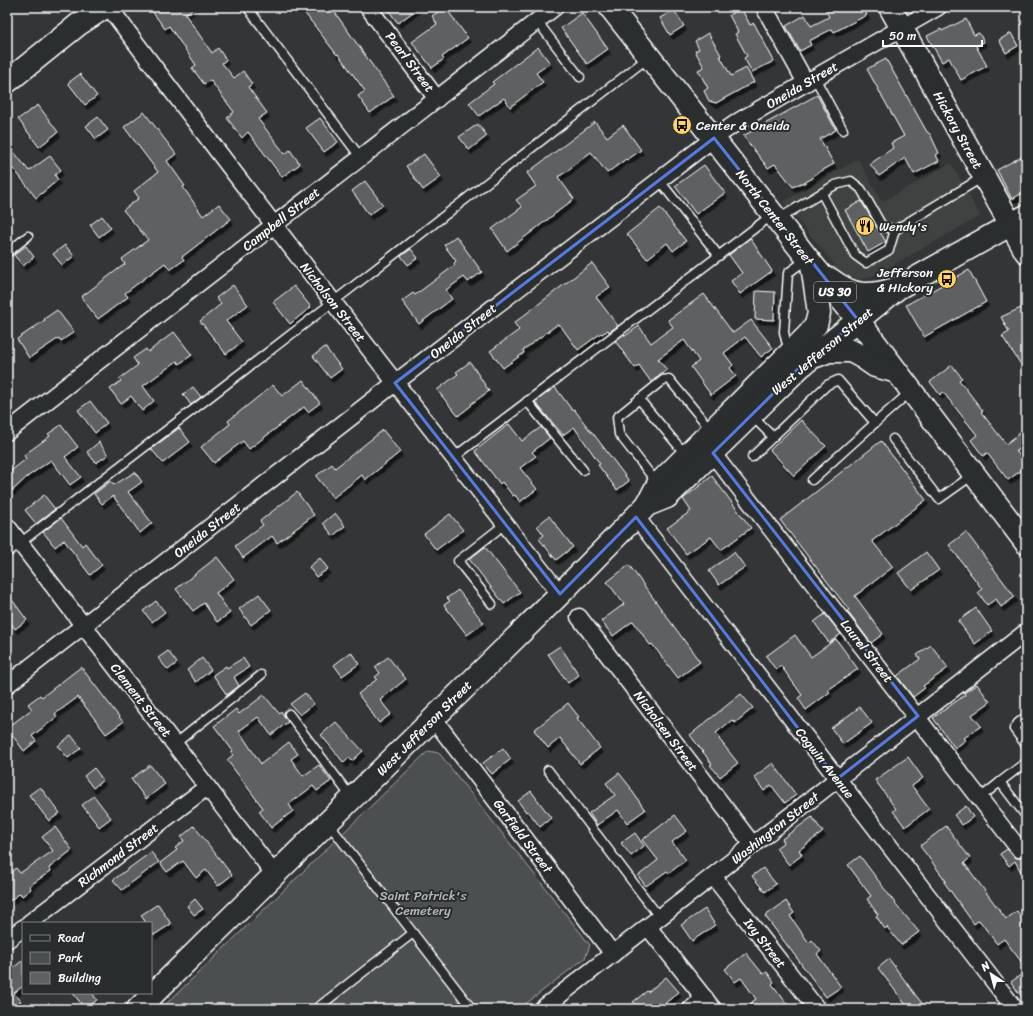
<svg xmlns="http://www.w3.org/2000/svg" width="1033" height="1016" font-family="Sriracha,sans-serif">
	<defs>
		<filter id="shadow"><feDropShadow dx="2.5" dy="4.5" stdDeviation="0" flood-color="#0009"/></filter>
	</defs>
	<rect width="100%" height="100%" fill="#333536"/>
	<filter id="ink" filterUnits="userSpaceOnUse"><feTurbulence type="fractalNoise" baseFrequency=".025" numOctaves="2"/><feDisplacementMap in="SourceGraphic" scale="8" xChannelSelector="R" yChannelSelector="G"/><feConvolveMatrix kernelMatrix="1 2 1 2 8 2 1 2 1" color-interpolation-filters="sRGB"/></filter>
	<g filter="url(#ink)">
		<path fill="#404243" d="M858 159 882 202 951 163 980 216 875 275 862 279 851 277 839 270 783 202Z"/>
		<path fill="#4c4f50" stroke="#a6a7a8" d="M428 751 439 753 590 945 585 958 519 1009H161Z"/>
		<g fill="#5f6162" stroke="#fff" filter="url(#shadow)">
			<path d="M149 7H196L185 14 212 53 218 48 226 60 222 63 234 78 243 71 252 84 248 87 267 113 258 119 285 154 290 150 300 164 282 177 248 132 242 138 227 118 234 112 210 80 204 84 192 68 196 65 169 26 165 29Z"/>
			<path d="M300 7H331L394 96 370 113 358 96 365 91 338 54 337 55Z"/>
			<path d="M395 7H420L398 23 389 11Z"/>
			<path d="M445 7 468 38 442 57 444 59 432 68 412 42 437 24 432 16Z"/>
			<path d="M824 7H863L867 15 834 32 832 29 809 41 811 45 800 51 786 26 805 15 811 26 829 17Z"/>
			<path d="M741 8 750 25 754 23 774 61 752 72 744 58 747 56 735 34 738 32 729 15Z"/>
			<path d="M674 10 684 26 670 35 660 18Z"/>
			<path d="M582 13 608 49 587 64 561 28Z"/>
			<path d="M966 19 974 35 979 33 984 42 976 46 987 66 961 80 949 58 942 62 927 36 941 29 942 31Z"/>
			<path d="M708 33 721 55 720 56 731 76 746 68 754 82 716 103 709 101 704 91 708 88 698 70 704 67 695 51 699 49 695 41Z"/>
			<path d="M1011 33 1018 46 1006 53 999 40Z"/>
			<path d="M538 47 550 63 536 73 543 82 510 107 504 98 479 116 469 103 494 84 492 82Z"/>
			<path d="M886 59 927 132 930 134 939 153 936 155 939 161 914 174 905 158 879 176 870 164 893 148 891 143 904 136 867 69Z"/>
			<path d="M80 74 97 96 85 105 68 83Z"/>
			<path d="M817 95 836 130 820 139 834 164 814 175 813 178 804 183H801L793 187 775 164 768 168 743 136Z"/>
			<path d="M38 105 58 132 39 147 18 119Z"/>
			<path d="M144 112 176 154 167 161 185 186 183 187 203 216 219 204 231 219 182 257 184 260 170 270 165 263 125 293 128 297 98 319 81 297 125 264 122 259 148 240 123 210 139 198 134 191 158 172 124 127Z"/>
			<path d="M98 117 108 130 96 139 86 126Z"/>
			<path d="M320 118 338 142 324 152 306 128Z"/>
			<path d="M595 122 607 137 623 125 641 150 627 160 626 159 607 173 591 152 571 167 572 168 558 177 574 199 507 251 492 229 522 207 516 200 536 186 527 173Z"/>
			<path d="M478 124 487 136 469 150 459 137Z"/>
			<path d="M7 143 29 171 50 156 61 170 55 175 58 180 36 198 14 169 12 170 7 163Z"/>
			<path d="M424 154 441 177 423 190 406 166Z"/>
			<path d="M1026 154V191L1012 199 997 170Z"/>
			<path d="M704 165 725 193 696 214 675 186Z"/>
			<path d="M365 181 383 205 369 215 352 191Z"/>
			<path d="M861 201 886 242 868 252 845 210Z"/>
			<path d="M660 208 686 241 673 251 667 243 647 259 627 234Z"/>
			<path d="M102 216 111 228 99 237 90 225Z"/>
			<path d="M456 236 482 272 468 282 464 277 446 290 452 299 419 324 402 301 413 293 415 295 455 265 454 263 456 261 444 245Z"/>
			<path d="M750 238 772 271 740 294 731 281 742 273 729 255Z"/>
			<path d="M65 245 74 256 62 265 53 254Z"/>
			<path d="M26 246 34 257 23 266 14 255Z"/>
			<path d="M411 249 418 258 408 265 401 256Z"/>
			<path d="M592 263 610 287 596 297 618 326 609 332 608 330 602 334 601 333 578 350 560 325 559 326 558 324 523 350 524 353 503 368 490 351 519 330 514 323Z"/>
			<path d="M969 270 986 302 924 337 906 305Z"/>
			<path d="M233 285 248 305 226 321 242 342 226 354 200 321 221 304 216 298Z"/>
			<path d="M294 286 311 307 290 324 273 302Z"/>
			<path d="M756 291 775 292 774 320 755 319Z"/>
			<path d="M704 294 733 333 751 320 773 348 761 357 745 337 724 353 733 365 730 368 736 376 711 395 691 367 699 361 684 340 658 359 667 370 651 382 639 365 635 368 615 341 624 334 625 336 639 326 651 343 673 327 668 320Z"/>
			<path d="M1023 307 1026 313V372L1002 336 1009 332 1001 317Z"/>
			<path d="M57 310 74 332 61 341 59 338 29 358 17 339 45 320 44 319Z"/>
			<path d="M174 332 192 355 179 364 177 361 143 386 154 401 142 411 131 396 121 404 110 389 121 381 119 379 138 365 133 358 146 349 148 352Z"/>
			<path d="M325 347 342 369 330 378 313 356Z"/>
			<path d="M470 362 489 391 471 404 472 405 458 416 437 390 458 374 456 372Z"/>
			<path d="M952 365 962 378 959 380 983 411 981 412 1006 444 1026 428V443L1016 451 1026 464V467L1008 480 987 453 983 456 971 440 977 435 943 392 940 395 930 382Z"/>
			<path d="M303 380 320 403 308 412 304 407 249 449 243 441 214 463 201 447 230 424 228 421 273 385 282 396Z"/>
			<path d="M193 387 201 397 191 405 183 394Z"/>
			<path d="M555 387 572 410 574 409 591 432H592L629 481 617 490 598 465 600 464 574 427 563 435 535 402Z"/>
			<path d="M90 401 107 423 95 433 78 410Z"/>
			<path d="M801 420 826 446 794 476 770 450Z"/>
			<path d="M509 424 522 441 541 427 550 438 532 452 536 456 520 468 537 489 520 502 515 495 513 496 502 482 500 484 475 451Z"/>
			<path d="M61 425 78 447 65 457 81 477 70 485 51 460 27 477 12 491 7 484V474L26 459 24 455 50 436 48 434Z"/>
			<path d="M179 428 190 442 163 463 151 449Z"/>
			<path d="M383 430 400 452 365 480 362 475 333 498 316 476 332 464 335 468Z"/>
			<path d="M881 441 926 500 872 541 893 567 855 596 883 634 871 643 847 611 849 610 780 520Z"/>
			<path d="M99 442 108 455 96 463 87 452Z"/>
			<path d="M135 472 142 482 128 492 152 523 140 533 113 496 102 504 94 494 111 481 114 485Z"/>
			<path d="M712 476 751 528 721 550 711 537 686 554 667 528 691 511 683 499Z"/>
			<path d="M297 492 314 515 277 543 272 536 243 558 235 546 263 525 260 521Z"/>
			<path d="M44 495 55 509 36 524 25 510Z"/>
			<path d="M335 513 345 526 333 536 323 523Z"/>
			<path d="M450 514 463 530 436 550 424 534Z"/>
			<path d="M549 516 573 547 556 560 539 539 544 535 537 526Z"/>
			<path d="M61 518 82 546 85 543 102 565 90 575 64 540 55 547 43 532Z"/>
			<path d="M966 532 1015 597 1001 607 996 599 987 605 978 592 982 589 949 545Z"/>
			<path d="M485 547 520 592 504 604 469 559Z"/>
			<path d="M734 552 745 567 719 585 709 571Z"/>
			<path d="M926 552 939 570 911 590 898 573Z"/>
			<path d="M217 557 234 579 216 593 230 613 217 622 204 603 193 611 176 589Z"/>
			<path d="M320 558 328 569 316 577 309 567Z"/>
			<path d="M629 565 700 662 678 678 652 644 650 645 633 621 613 636 601 621 624 604 607 582Z"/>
			<path d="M458 590 484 623 467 635 444 605 450 601 447 598Z"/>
			<path d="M7 593 27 620 15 629 7 618Z"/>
			<path d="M259 594 271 610 251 625 239 609Z"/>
			<path d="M156 601 165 612 152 622 143 611Z"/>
			<path d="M976 608 992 631 975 644 958 621Z"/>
			<path d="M825 614 841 634 829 643 814 622Z"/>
			<path d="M795 635 811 657 836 639 858 669 828 690 830 692 806 710 798 698 802 695 781 666 776 670 766 656Z"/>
			<path d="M931 645 948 668 923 686 925 688 913 697 897 676 920 659 917 655Z"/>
			<path d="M560 646 579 675 568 683 548 654Z"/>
			<path d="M168 651 177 663 168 670 158 658Z"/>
			<path d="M351 652 359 664 342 676 334 665Z"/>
			<path d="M388 657 406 679 380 700 391 714 379 723 358 694 377 679 375 677 380 673 375 667Z"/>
			<path d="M202 658 211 670 196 682 187 670Z"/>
			<path d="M243 658 249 667 234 677 239 686 227 695 213 675 226 666 227 668Z"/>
			<path d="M81 667 123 722 106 734 78 697 55 714 57 717 32 736 36 741 24 751 7 728 32 709 28 704 40 695 42 697Z"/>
			<path d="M977 684 990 702 972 715 981 726 964 738 966 740 955 748 933 718 965 695 964 693Z"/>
			<path d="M305 693 314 704 300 715 290 704Z"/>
			<path d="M741 694 753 708 735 723 732 720 716 733 720 738 719 739 738 763 720 777 710 765 712 764 690 735Z"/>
			<path d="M264 695 276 710 279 713 281 711 288 722 271 735 258 717 239 731 261 764 289 742 298 754 291 759 303 776 319 765 331 781 317 791 313 786 289 804 293 811 271 828 259 811 263 808 227 760 233 755 231 752 233 751 214 726 236 709 239 714Z"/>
			<path d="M568 703 579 717 577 718 600 748 580 764 560 738 548 748 534 730Z"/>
			<path d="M860 707 872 723 843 744 831 728Z"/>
			<path d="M336 722 363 751 352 761 349 758 344 763 321 735Z"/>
			<path d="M71 735 81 748 68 758 58 746Z"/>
			<path d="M503 748 511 759 492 774 483 763Z"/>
			<path d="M908 757 923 778 912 786 929 809 905 827 893 811 896 809 875 780Z"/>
			<path d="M773 763 796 795 785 803 771 785 764 791 754 777Z"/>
			<path d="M150 765 165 784 146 799 131 779Z"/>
			<path d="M94 768 103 780 93 788 84 776Z"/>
			<path d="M619 773 631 788H630L645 810 627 823 618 810 597 825 589 813 615 795 606 783Z"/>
			<path d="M40 787 60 813 49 821 29 795Z"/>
			<path d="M531 791 551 818 540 827 528 811 526 812 518 801Z"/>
			<path d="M94 796 111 818 99 827 82 805Z"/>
			<path d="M966 806 973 817 962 825 954 815Z"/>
			<path d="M675 815 687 831 672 842 686 860 669 873 667 871 646 886 638 876 658 860 642 840Z"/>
			<path d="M812 817 823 832 799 850 802 855 789 865 776 848 784 842 782 839Z"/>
			<path d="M194 826 232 875 218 886 206 870 196 878 183 861 167 872 160 863 177 850 175 848 184 841 181 837Z"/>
			<path d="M946 826 970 858 964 863 1006 919 1017 911 1026 924V968L1004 939 997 944 979 920 974 924 944 882 946 881 920 846Z"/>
			<path d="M55 827 72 850 49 868 51 871 29 886 31 889 22 896 20 893 7 903V875L16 868 20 873 53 851 42 837Z"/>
			<path d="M635 833 644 846 631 856 621 843Z"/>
			<path d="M1007 849 1016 858H1021L1026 855V881L1015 861 1009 866 1000 854Z"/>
			<path d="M151 852 159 862 122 890 113 880Z"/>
			<path d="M860 856 895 903 919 932 901 945 887 927 885 929 876 916 878 915 867 899 871 896 848 865Z"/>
			<path d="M763 868 776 884 765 892 752 876Z"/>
			<path d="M195 899 203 909 194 915 187 906Z"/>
			<path d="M786 901 794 913 790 916 809 943 812 940 821 951 817 954 841 987 826 997 765 916Z"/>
			<path d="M158 904 171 924 154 935 151 930V923H146L141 915Z"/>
			<path d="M705 909 715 925 692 941 681 925Z"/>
			<path d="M746 953 763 974 767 972 774 982 772 984 791 1009H743L756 999 741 978 735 982 725 969Z"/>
			<path d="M889 959 917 997 927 1009H909L878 968Z"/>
			<path d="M23 960V986L14 993 21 1001 11 1009H7V973Z"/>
			<path d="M1026 971V1003L1011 982Z"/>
			<path d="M666 977 679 992 658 1009H639L633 1002 647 991 648 992Z"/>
			<path d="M73 993H92L97 1000 85 1009Z"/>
		</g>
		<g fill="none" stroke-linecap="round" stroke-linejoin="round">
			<defs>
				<g id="lane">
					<path d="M247 7 361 158"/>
					<path d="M537 21 580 77"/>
					<path d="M815 78 843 130"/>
					<path d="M659 180 719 256"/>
					<path d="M822 194 855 255 866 263 889 250 895 230"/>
					<path d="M778 219 835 185 851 181 861 189 882 226 895 230 983 177"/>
					<path d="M7 253 28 236"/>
					<path d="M791 350 786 341 784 332 788 273 807 259"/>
					<path d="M639 399 686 455"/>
					<path d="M527 401 583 470"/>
					<path d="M752 416 773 437"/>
					<path d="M893 439 939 499 974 474"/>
					<path d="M752 457 827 385 838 380 875 423 911 391"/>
					<path d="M453 458 772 215"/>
					<path d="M812 480 875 423"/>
					<path d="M657 483 619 434 617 417 663 380 669 379 711 430"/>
					<path d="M7 553 333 302 649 57"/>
					<path d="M492 604 458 561 505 524"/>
					<path d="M289 714 351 797"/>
					<path d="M1026 717 1018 723 1014 729 1026 745"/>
					<path d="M175 744 261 675"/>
					<path d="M1026 762 1000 782 1026 816"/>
					<path d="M548 770 660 918"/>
					<path d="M980 798 1000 782"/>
					<path d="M328 823 472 1009"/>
					<path d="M316 1009 413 933"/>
				</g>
				<g id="street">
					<path d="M109 7C257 205 408 400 560 594"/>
					<path d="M368 7 437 99"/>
					<path d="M764 7 806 83"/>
					<path d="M7 432 555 7"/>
					<path d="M706 445 1019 849"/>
					<path d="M636 517 1015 1009"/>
					<path d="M7 526 275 875"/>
					<path d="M579 617 753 845"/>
					<path d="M7 685 395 383 714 138 739 121 938 7"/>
					<path d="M433 718 613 954"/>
					<path d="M713 876 817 1009"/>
					<path d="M29 923 207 787"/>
					<path d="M648 927 713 1009"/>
					<path d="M7 940 23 928"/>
					<path d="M542 1009 1026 632"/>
					<path d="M691 1009 705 998"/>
				</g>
				<g id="secondary">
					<path d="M890 7 1026 252"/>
					<path d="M7 82 79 24 105 7"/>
					<path d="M858 320 1026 543"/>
				</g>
				<g id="primary">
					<path d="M610 7 812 264 858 320"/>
					<path d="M830 279C854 297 867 297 895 289"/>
					<path d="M816 356 829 351H851L862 357 875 366 897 372"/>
					<path d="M647 505 658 484 808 335 816 325 819 313 812 265"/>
					<path d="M138 1009 560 594 647 505 667 497 800 367 898 288 1026 216"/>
				</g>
			</defs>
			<use href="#lane" stroke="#fff" stroke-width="11"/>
			<use href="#street" stroke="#fff" stroke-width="19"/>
			<use href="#secondary" stroke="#fff" stroke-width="25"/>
			<use href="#primary" stroke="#fff" stroke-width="25"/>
			<use href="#lane" stroke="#2a2d2e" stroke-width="8"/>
			<use href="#street" stroke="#2a2d2e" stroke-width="16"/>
			<use href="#secondary" stroke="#2a2d2e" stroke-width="22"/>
			<use href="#primary" stroke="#2a2d2e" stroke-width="22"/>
		</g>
	</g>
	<path fill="none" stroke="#567ae2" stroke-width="3" stroke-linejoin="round" d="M714 138 858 320 800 367 713 453 918 716 837 779 636 517 560 594 395 383Z"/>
	<defs>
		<symbol id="bus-disc" viewBox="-11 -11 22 22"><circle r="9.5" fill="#ffd166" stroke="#2a2d2e"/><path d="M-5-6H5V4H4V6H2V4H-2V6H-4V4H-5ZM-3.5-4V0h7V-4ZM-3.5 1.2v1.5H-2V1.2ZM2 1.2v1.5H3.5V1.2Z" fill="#111"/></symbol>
		<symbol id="restaurant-disc" viewBox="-11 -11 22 22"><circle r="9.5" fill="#ffd166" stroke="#2a2d2e"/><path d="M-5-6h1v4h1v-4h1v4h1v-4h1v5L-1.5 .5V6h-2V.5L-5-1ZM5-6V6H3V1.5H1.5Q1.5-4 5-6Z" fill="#111"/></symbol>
	</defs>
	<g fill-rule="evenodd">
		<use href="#bus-disc" x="671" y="114" width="22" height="22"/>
		<use href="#restaurant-disc" x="854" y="215" width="22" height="22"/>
		<use href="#bus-disc" x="936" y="268" width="22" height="22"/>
	</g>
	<g text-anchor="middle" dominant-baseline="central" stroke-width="4" stroke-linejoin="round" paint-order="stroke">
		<rect fill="#2a2d2e" stroke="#bfc0c0" stroke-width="1" x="814" y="282" width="42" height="20" rx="3"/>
		<g font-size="12" font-weight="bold" fill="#fff">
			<text x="835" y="292">US 30</text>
		</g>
		<g font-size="13" fill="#fff" stroke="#2a2d2e">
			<text transform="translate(410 62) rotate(53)">Pearl Street</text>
			<text transform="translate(802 85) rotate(-30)">Oneida Street</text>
			<text transform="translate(958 130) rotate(61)">Hickory Street</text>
			<text transform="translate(775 217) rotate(52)">North Center Street</text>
			<text transform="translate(281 219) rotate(-38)">Campbell Street</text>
			<text transform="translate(333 302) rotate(52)">Nicholson Street</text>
			<text transform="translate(463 331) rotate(-38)">Oneida Street</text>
			<text transform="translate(822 351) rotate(-40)">West Jefferson Street</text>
			<text transform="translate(207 530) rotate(-38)">Oneida Street</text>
			<text transform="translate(867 651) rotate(52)">Laurel Street</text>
			<text transform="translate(141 700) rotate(52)">Clement Street</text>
			<text transform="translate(424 728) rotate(-45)">West Jefferson Street</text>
			<text transform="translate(666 731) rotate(53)">Nicholsen Street</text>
			<text transform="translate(825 763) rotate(52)">Cagwin Avenue</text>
			<text transform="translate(775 828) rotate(-38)">Washington Street</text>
			<text transform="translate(523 836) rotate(53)">Garfield Street</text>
			<text transform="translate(118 855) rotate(-37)">Richmond Street</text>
			<text transform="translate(765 943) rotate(52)">Ivy Street</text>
		</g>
		<g font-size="13" fill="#fff" stroke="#2a2d2e" text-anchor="start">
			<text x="696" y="125">Center &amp; Oneida</text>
			<text x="879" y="226">Wendy's</text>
			<text x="933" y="272" text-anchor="end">Jefferson<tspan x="933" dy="15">&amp; Hickory</tspan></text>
		</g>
		<g font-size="13" fill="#b7b9b9" stroke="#2a2d2e">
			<text x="423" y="895">Saint Patrick's<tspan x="423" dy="15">Cemetery</tspan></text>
		</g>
	</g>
	<rect width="1033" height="1016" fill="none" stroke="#2a2d2e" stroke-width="24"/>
	<rect x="12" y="12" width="1009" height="992" fill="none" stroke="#fff" stroke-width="1.5" filter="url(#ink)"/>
	<rect x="22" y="922" width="130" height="72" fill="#2a2d2e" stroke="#7f8182"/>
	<rect x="30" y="935" width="20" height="6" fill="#2a2d2e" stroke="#7f8182"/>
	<text x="58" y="942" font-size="12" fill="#ffffff">Road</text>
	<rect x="30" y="952" width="20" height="12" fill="#4c4f50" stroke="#7f8182"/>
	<text x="58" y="962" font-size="12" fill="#ffffff">Park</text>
	<rect x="30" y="972" width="20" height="12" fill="#5f6162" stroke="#7f8182"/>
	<text x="58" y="982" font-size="12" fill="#ffffff">Building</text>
	<g transform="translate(991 974) rotate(324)" stroke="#2a2d2e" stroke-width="3" paint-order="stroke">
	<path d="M0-3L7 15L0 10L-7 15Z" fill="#ffffff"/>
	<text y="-6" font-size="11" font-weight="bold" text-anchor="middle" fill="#ffffff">N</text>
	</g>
	<path d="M883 40v6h99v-6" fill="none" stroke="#ffffff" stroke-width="2"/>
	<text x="889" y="40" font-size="12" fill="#ffffff" stroke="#2a2d2e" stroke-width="3" paint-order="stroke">50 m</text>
</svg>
